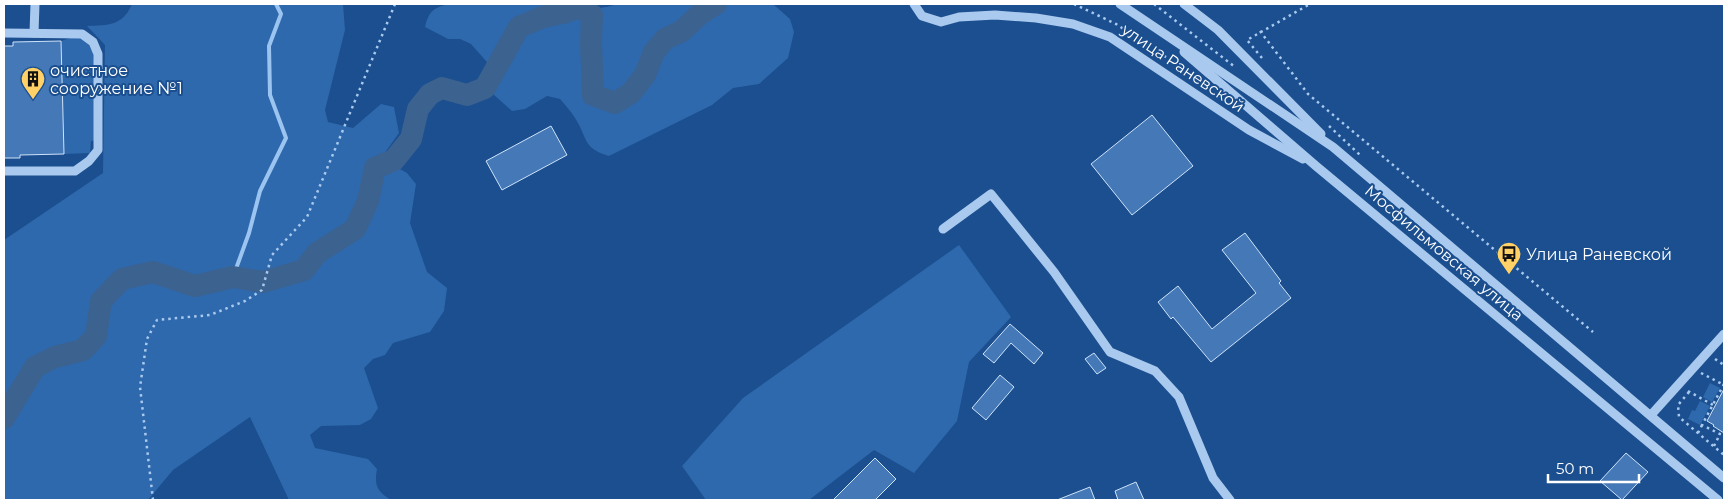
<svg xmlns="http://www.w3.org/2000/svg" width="1728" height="504" font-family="Montserrat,sans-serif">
	<rect width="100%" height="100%" fill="#1b4f8f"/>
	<g fill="#2e69ad">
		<path d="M132 4H343L345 30 325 110 328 122 353 128 381 104 394 107 399 133 384 154 391 164 407 173 416 184 410 223 427 272 447 288 444 311 430 332 393 343 385 355 373 359 364 368 378 408 371 419 360 425 321 426 310 435 315 448 368 459 377 469C374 486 377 491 391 500H289L250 417 173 470 148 500H4V240L103 173 105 45 87 26C108 25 123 26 132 4Z"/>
		<path d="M449 4H576C589 10 604 9 617 4H773L790 19 794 32 788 58 759 84 733 88 712 105 609 156C582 148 588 138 575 118 571 111 565 105 560 99L547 96 525 109 512 111 494 95V70L471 44 460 39H448L425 27C429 11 433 8 449 4Z"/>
		<path d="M82 34 93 42 98 140 91 141 90 153 64 154 61 41Z"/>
		<path d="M959 245 1011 317 969 362 957 421 914 473 874 450 809 500H706L682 466 743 398Z"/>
		<path d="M1710 383 1720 388 1712 402 1703 397Z"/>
		<path d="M1700 401 1710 406 1700 425 1688 419 1692 410 1695 411Z"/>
	</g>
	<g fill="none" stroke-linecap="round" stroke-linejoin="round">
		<path stroke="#9cc4f0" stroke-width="4" d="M233 277 249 233 260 191 286 138 270 95 269 46 281 14 276 4"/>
		<path stroke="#3c6290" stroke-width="22" d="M4 418 35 367 55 357 83 350 96 336 101 301 122 279 153 272 195 286 233 277 263 282 304 270 317 253 355 229 368 201 375 168 394 160 411 139 418 109 430 94 442 88 467 95 485 88 519 27 543 17 567 12 577 7 592 15 591 43 593 95 615 103 631 93 645 75 654 52 665 39 682 31 700 14 716 4"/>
	</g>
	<g fill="#4478b7" stroke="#cfe3fa">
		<path d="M61 41 64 154 20 155V158H4V46H13V42Z"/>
		<path d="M1152 115 1193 166 1132 215 1091 164Z"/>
		<path d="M551 126 567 155 502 190 486 161Z"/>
		<path d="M1245 233 1281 281 1279 283 1291 298 1211 362 1173 317 1171 319 1158 302 1178 286 1212 329 1256 293 1222 250Z"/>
		<path d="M1010 324 1043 353 1034 364 1011 343 994 363 983 354Z"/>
		<path d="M1094 353 1106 368 1097 374 1085 359Z"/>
		<path d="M1000 375 1014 387 986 420 972 408Z"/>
		<path d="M1724 389V433L1713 426 1714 425 1707 421Z"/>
		<path d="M1626 453 1648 472 1622 500 1600 481Z"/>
		<path d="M875 458 896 479 875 500H833Z"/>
		<path d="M1136 482 1144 500H1118L1115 491Z"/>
		<path d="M1090 487 1095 500H1057Z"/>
	</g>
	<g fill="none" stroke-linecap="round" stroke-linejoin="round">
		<g stroke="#a9c9ee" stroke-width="2.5" stroke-dasharray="2.5 4" stroke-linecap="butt">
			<path d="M1074 4 1116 24 1196 77"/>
			<path d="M1154 4 1235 67"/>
			<path d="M1260 31 1308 94 1593 332"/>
			<path d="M1262 58 1247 40 1310 4"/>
			<path d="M1329 126 1360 155"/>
			<path d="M1715 359 1724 365"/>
			<path d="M1701 373 1724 385"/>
			<path d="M1724 384 1702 425 1724 436"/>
			<path d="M1688 391 1713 405"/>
			<path d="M1689 392 1678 405 1679 417 1724 455"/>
			<path d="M1698 433 1702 425"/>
			<path d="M1714 446 1720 434"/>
			<path d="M153 500 140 387 147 339 157 320 210 315 245 301 262 290 272 255 307 217 395 4"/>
		</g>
		<g stroke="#a9c9ee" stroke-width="9">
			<path d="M914 4 922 16 941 22 959 17 995 15 1036 18 1073 24 1110 37 1249 130 1303 159"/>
			<path d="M1120 4 1333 147 1724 478"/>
			<path d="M1184 4 1218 30 1321 134"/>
			<path d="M4 33 82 34 93 42 98 54V150L89 161 75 171H4"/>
			<path d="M34 33 35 4"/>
			<path d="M1184 52 1316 166 1718 500"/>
			<path d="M943 229 991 194 1054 272 1110 352 1155 371 1179 397 1213 478 1230 500"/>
			<path d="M1651 415 1724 334"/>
		</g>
	</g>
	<defs>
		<symbol id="building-pin" viewBox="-11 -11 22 30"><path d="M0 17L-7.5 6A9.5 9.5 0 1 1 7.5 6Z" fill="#ffd166" stroke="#1b4f8f"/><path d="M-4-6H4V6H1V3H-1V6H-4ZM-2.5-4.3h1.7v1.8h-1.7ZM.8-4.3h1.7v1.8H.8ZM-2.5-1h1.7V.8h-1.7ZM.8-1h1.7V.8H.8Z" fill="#111"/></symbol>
		<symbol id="bus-pin" viewBox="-11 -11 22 30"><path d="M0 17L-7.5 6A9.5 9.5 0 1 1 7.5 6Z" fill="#ffd166" stroke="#1b4f8f"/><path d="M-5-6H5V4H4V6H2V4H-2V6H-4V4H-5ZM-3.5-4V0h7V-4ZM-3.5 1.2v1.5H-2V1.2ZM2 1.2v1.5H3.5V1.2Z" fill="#111"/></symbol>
	</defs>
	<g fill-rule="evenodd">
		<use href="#building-pin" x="19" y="65" width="28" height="38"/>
		<use href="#bus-pin" x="1495" y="240" width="28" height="38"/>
	</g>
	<g text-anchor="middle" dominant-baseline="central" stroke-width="4" stroke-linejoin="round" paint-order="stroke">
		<g font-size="16" fill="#fff" stroke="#1b4f8f">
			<text transform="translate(1183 68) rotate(34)">улица Раневской</text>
			<text transform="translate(1444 253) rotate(40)">Мосфильмовская улица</text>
		</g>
		<g font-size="16" fill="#fff" stroke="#1b4f8f" text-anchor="start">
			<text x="50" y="70">очистное<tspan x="50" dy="18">сооружение №1</tspan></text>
			<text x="1526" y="254">Улица Раневской</text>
		</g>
	</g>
	<rect width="1728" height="504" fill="none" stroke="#ffffff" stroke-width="10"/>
	<path d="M1548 474v8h91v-8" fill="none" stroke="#ffffff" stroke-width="2.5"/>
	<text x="1556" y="474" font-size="15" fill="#ffffff" stroke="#1b4f8f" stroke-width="4" paint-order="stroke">50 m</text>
</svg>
